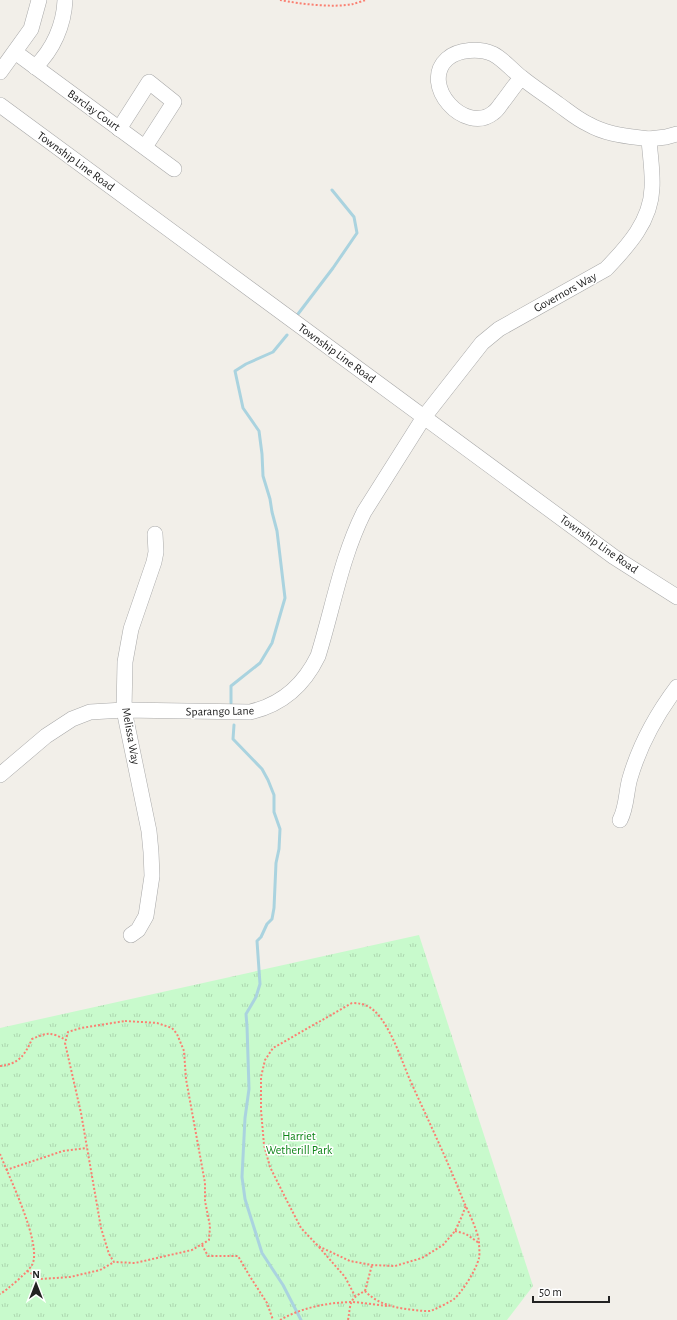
<svg xmlns="http://www.w3.org/2000/svg" width="677" height="1320" font-family="'Alegreya Sans',sans-serif">
	<defs>
		<pattern id="park-tufts" width="24" height="20" patternUnits="userSpaceOnUse"><rect width="24" height="20" fill="#c8facc"/><path d="M3 7l-1-3M5 7V3M7 7l1-3M15 17l-1-3M17 17v-4M19 17l1-3" fill="none" stroke="#acd6af"/></pattern>
	</defs>
	<rect width="100%" height="100%" fill="#f2efe9"/>
	<path fill="url(#park-tufts)" d="M419 935 533 1286 507 1320H0V1028Z"/>
	<g fill="none" stroke-linecap="round" stroke-linejoin="round">
		<g stroke="#aad3df" stroke-width="3">
			<path d="M298 314 333 268 357 233 354 217 332 190"/>
			<path d="M231 703V686L260 663 272 643 285 598 277 531 272 512 270 499 263 476 262 454 259 431 243 408 235 371 246 364 273 352 287 335"/>
			<path d="M234 725 233 739 262 769 268 780 274 795V812L280 829 279 849 276 863 274 908 272 919 267 924 261 937 257 941 260 984 256 997 246 1014 247 1026 249 1089 245 1118 242 1177 245 1199 262 1253 283 1285 301 1320"/>
		</g>
		<defs>
			<g id="minor">
				<path d="M15 52 174 169"/>
				<path d="M35 67C53 50 64 25 65 0"/>
				<path d="M0 72 31 29 39 0"/>
				<path d="M521 78C514 86 508 95 501 104 499 107 496 111 493 113 465 135 419 85 447 59 458 49 480 48 493 54 503 59 512 70 521 77 533 87 546 95 558 104 568 111 577 119 588 124 607 135 628 136 649 139"/>
				<path d="M0 105 614 557 677 597"/>
				<path d="M119 129 149 82 174 102 145 147"/>
				<path d="M0 775 46 736 72 719 90 712 124 710 250 712C281 705 304 685 318 656 333 608 341 558 364 512L424 417 482 343 499 329 606 269C628 246 651 221 652 188 653 172 650 155 649 139L666 137 677 134"/>
				<path d="M620 820C627 807 626 791 630 778 640 744 656 715 677 687"/>
				<path d="M131 935 138 930 146 916 152 876 151 852 149 831 124 710 125 662 131 629 154 562 156 552 155 534"/>
			</g>
		</defs>
		<use href="#minor" stroke="#a9a9a9" stroke-width="16"/>
		<g stroke="#fa8072" stroke-width="2" stroke-dasharray="2 2" stroke-linecap="butt">
			<path d="M280 0C300 4 334 8 353 4 357 3 362 1 366 0"/>
			<path d="M125 1021 157 1023 172 1028 177 1034 184 1051 186 1079 205 1183V1201L210 1226 209 1240 192 1250 135 1263 114 1262 109 1254 101 1228 81 1113 65 1043 68 1032 81 1028Z"/>
			<path d="M0 1066C19 1064 25 1055 32 1039 48 1032 51 1032 66 1040"/>
			<path d="M0 1154C8 1175 43 1245 32 1265 28 1272 7 1290 0 1294"/>
			<path d="M6 1170 63 1151 87 1148"/>
			<path d="M455 1231 466 1234 479 1243"/>
			<path d="M202 1245 208 1256H238L249 1275 267 1303 273 1320"/>
			<path d="M319 1247 345 1277 355 1296"/>
			<path d="M27 1271 41 1279 70 1277 100 1270 114 1262"/>
			<path d="M365 1291 372 1265"/>
			<path d="M280 1320C301 1308 325 1303 350 1302 362 1302 375 1305 387 1306"/>
			<path d="M348 1320C351 1304 348 1299 365 1291 380 1307 403 1309 424 1311 426 1311 428 1311 430 1311 434 1310 450 1302 454 1299 463 1291 476 1270 479 1258 480 1253 479 1247 479 1242 478 1231 468 1211 463 1200 447 1159 428 1120 410 1080 401 1059 394 1036 380 1017 372 1007 365 1003 352 1003L273 1048 265 1060 261 1077V1110L264 1145 270 1167 287 1201 301 1228 318 1246 350 1261 372 1265 395 1266 422 1258 443 1245 455 1231 462 1216 466 1205"/>
		</g>
		<use href="#minor" stroke="#fff" stroke-width="15"/>
	</g>
	<g text-anchor="middle" dominant-baseline="central" stroke-width="3" stroke-linejoin="round" paint-order="stroke">
		<g font-size="12" fill="#222" stroke="#fff">
			<text transform="translate(94 110) rotate(36)">Barclay Court</text>
			<text transform="translate(76 161) rotate(36)">Township Line Road</text>
			<text transform="translate(565 292) rotate(-29)">Governors Way</text>
			<text transform="translate(337 353) rotate(36)">Township Line Road</text>
			<text transform="translate(599 544) rotate(35)">Township Line Road</text>
			<text transform="translate(220 711) rotate(-1)">Sparango Lane</text>
			<text transform="translate(131 736) rotate(80)">Melissa Way</text>
		</g>
		<g font-size="12" fill="#0c8416" stroke="#fff">
			<text x="299" y="1136">Harriet<tspan x="299" dy="14">Wetherill Park</tspan></text>
		</g>
	</g>
	<g transform="translate(36 1284)" stroke="#ffffff" stroke-width="3" paint-order="stroke">
	<path d="M0-3L7 15L0 10L-7 15Z" fill="#222222"/>
	<text y="-6" font-size="11" font-weight="bold" text-anchor="middle" fill="#222222">N</text>
	</g>
	<path d="M533 1296v6h76v-6" fill="none" stroke="#222222" stroke-width="2"/>
	<text x="539" y="1296" font-size="12" fill="#222222" stroke="#ffffff" stroke-width="3" paint-order="stroke">50 m</text>
</svg>
